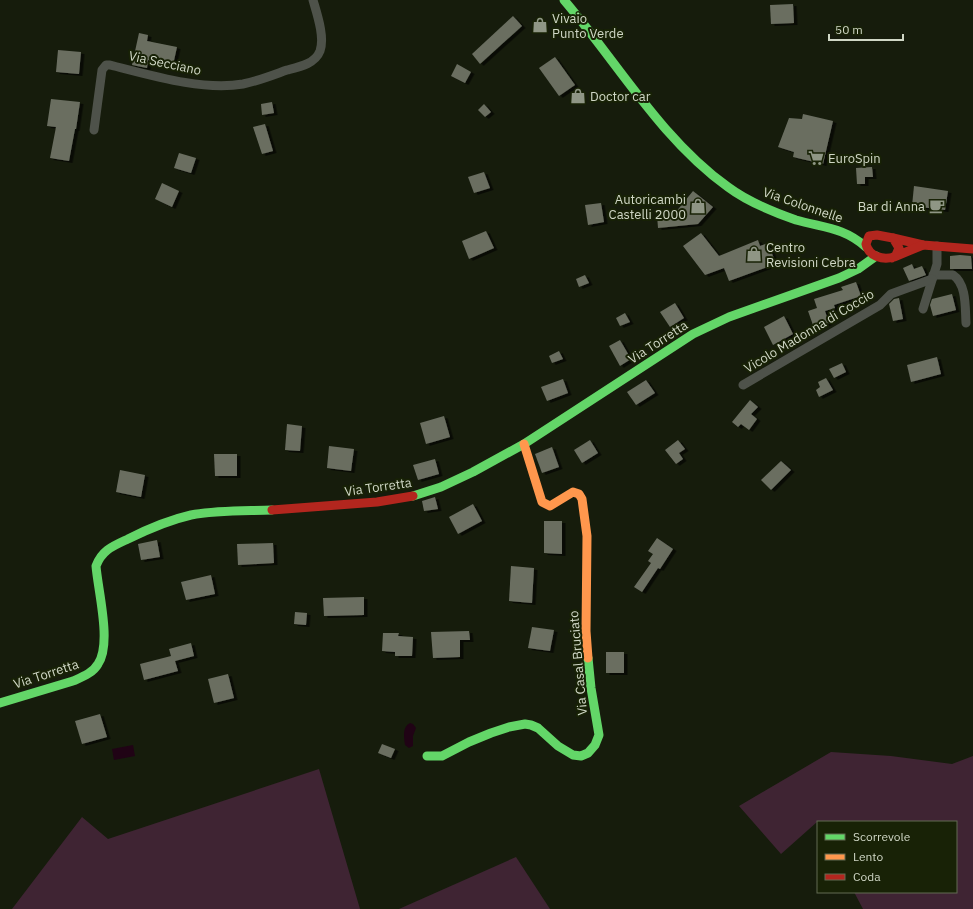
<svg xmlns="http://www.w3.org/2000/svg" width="973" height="909" font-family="'IBM Plex Sans',sans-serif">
	<defs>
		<filter id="shadow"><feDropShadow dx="3.5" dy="2" stdDeviation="0" flood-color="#0009"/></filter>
	</defs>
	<rect width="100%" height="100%" fill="#161c0c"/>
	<g fill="#3f2433">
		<path d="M831 752 891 756 952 764 973 756V909H863L854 892H956V822H818V824L817 822 781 854 739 806Z"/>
		<path d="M319 769 360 909H12L82 817 108 839Z"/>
		<path d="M516 857 550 909H399Z"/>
	</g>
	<g fill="#200315">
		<path d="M410 723 413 724 416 728 413 736V746L409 748 405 745C404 737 402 727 410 723Z"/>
		<path d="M133 745 135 756 114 760 112 749Z"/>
	</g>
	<g fill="#6a6e61" filter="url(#shadow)">
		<path d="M793 4 794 23 771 24 770 5Z"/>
		<path d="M513 16 522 26 480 64 472 54Z"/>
		<path d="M139 33 148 35 147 41 177 47 173 65 148 60 147 68 132 65Z"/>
		<path d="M58 50 81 52 79 74 56 72Z"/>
		<path d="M555 57 575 85 559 96 539 68Z"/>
		<path d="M457 64 471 72 465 83 451 76Z"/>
		<path d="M51 99 80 102 76 129H75L69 161 50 158 56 127 47 126Z"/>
		<path d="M272 102 274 113 262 115 261 104Z"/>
		<path d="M484 104 491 112 485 117 478 110Z"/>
		<path d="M803 114 833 121 823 164 793 157 794 152 778 147 789 118 802 119Z"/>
		<path d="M265 124 273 151 262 154 253 127Z"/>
		<path d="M179 153 196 158 191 173 174 168Z"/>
		<path d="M872 167 873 177H865V184H857L856 168Z"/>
		<path d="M484 172 490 188 474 193 468 177Z"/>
		<path d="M162 183 179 191 172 207 155 199Z"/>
		<path d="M914 186 948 191 945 210 912 206Z"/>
		<path d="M693 191 713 207 698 224 658 228 657 215 675 213Z"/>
		<path d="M601 203 604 222 588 225 585 205Z"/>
		<path d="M486 231 494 248 469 259 462 241Z"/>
		<path d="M701 233 719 256 758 240 760 246 768 243 776 264 729 281 724 268 705 275 683 246Z"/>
		<path d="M960 255 971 256 972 269H950V256Z"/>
		<path d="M912 264 914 269 922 266 926 275 909 281 903 268Z"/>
		<path d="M585 275 589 283 579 287 576 279Z"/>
		<path d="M856 282 861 296 834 305 835 308 825 311 829 323 814 328 808 311 817 308 814 299 843 290 841 287Z"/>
		<path d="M952 294 956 310 933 316 930 305 932 299Z"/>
		<path d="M899 298 903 319 893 321 889 304 894 299Z"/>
		<path d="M675 303 684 318 670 327 660 312Z"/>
		<path d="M625 313 630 322 620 326 616 318Z"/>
		<path d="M784 316 793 334 773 345 764 327Z"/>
		<path d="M620 340 631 359 620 366 609 346Z"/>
		<path d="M559 351 563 359 552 363 549 356Z"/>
		<path d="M937 357 941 374 911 382 907 365Z"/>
		<path d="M842 363 846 372 834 378 829 369Z"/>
		<path d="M826 378 833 390 819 397 816 390 820 387 818 382Z"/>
		<path d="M563 379 568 393 547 401 541 387Z"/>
		<path d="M646 380 655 393 636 405 627 392Z"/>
		<path d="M750 400 758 407 751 414 757 419 749 430 741 424 738 427 732 422Z"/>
		<path d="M444 416 450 437 426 444 420 423Z"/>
		<path d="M287 424 302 426 300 451 285 450Z"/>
		<path d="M590 440 598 453 582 463 574 450Z"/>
		<path d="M678 440 685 449 679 453 683 459 676 464 665 450Z"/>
		<path d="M329 446 354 449 351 471 327 468Z"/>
		<path d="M552 447 559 467 542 473 535 454Z"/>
		<path d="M214 454H237V476H215Z"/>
		<path d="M435 459 439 474 418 480 413 465Z"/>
		<path d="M781 461 791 470 771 490 761 480Z"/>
		<path d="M120 470 145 475 141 497 116 492Z"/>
		<path d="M435 497 438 509 424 511 422 501Z"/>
		<path d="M473 504 482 521 458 534 449 517Z"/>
		<path d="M544 521H562V554L544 553Z"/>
		<path d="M657 538 673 549 660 569 658 568 642 592 634 587 651 563 648 561 653 554 648 551Z"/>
		<path d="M157 540 160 557 141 560 138 544Z"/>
		<path d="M273 543 274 563 238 565 237 544Z"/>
		<path d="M511 566 534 568 532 603 509 601Z"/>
		<path d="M211 575 215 594 186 600 181 582Z"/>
		<path d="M364 597V615L324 616 323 598Z"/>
		<path d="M295 612 307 613 306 625 294 624Z"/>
		<path d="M532 627 554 630 550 651 528 648Z"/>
		<path d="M469 631 470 640H460V657L433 658 431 632Z"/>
		<path d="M383 633H399L398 636 413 637 412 656H395V652L382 651Z"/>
		<path d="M191 643 194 656 175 661 178 671 144 680 140 664 171 656 169 649Z"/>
		<rect x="606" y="652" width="18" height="21"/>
		<path d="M228 674 234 698 214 703 208 679Z"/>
		<path d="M100 714 107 737 82 744 75 721Z"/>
		<path d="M382 744 395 749 391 758 378 753Z"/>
	</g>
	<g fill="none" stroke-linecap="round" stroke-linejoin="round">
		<g stroke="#4e524a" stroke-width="9">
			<path d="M94 130 102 70 106 65H110C150 75 202 91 243 84 258 81 273 75 287 70 299 67 315 64 320 51 325 37 317 14 313 0"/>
			<path d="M933 275H953C967 284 965 309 966 323"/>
			<path d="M923 309 937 264V246"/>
			<path d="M743 385 880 305 891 294 932 279"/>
		</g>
		<g stroke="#63d668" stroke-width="9">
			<path d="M564 0C617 62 661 139 728 187 748 202 773 212 796 220 824 228 843 227 866 247"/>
			<path d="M413 496 441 487 473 472 524 444 693 334 729 317 839 278 858 269 876 256"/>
			<path d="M0 703 73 681C82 677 93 673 98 664 112 644 98 591 96 566 102 550 113 546 128 539 148 529 169 520 191 515 217 510 245 511 272 510"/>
			<path d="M427 756H442L469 742 491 733 509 727 525 724 531 725 538 728 558 746 573 755 581 756 588 753 595 745 599 735 591 688 588 658"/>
		</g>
		<path stroke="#ff974d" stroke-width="9" d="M524 444 542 502 550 506 573 492 579 494 582 499 587 536 586 631 588 658"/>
		<g stroke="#b3261e" stroke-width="9">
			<path d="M893 238 923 245 973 249"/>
			<path d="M892 258 896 255 899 248 893 238 877 235 869 236 866 244C869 257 883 260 894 257L923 245"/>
			<path d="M272 510 377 502 413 496"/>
		</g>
	</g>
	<defs>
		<symbol id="shop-bare" viewBox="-9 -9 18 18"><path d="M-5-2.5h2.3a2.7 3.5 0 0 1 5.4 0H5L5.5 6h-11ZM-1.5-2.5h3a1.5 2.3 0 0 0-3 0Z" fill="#8f9685" stroke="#182206" stroke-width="2.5" paint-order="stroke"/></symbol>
		<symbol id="supermarket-bare" viewBox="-9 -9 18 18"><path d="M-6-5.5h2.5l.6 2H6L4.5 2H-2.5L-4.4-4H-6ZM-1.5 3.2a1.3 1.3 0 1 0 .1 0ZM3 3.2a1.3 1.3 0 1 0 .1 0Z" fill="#8f9685" stroke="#182206" stroke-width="2.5" paint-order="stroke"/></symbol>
		<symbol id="cafe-bare" viewBox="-9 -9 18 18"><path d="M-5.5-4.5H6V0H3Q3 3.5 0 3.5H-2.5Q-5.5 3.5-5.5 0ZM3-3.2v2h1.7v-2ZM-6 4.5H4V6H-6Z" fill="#8f9685" stroke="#182206" stroke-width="2.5" paint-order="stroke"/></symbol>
	</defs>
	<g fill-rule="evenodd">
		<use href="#shop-bare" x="529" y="14" width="22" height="22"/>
		<use href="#shop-bare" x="567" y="85" width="22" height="22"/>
		<use href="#supermarket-bare" x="805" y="147" width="22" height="22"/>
		<use href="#shop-bare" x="687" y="195" width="22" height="22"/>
		<use href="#cafe-bare" x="926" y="195" width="22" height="22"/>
		<use href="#shop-bare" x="743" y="243" width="22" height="22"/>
	</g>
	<g text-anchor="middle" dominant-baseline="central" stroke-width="4" stroke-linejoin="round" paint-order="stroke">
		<g font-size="13" fill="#d0d7c6" stroke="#182206" text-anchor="start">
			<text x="552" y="18">Vivaio<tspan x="552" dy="15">Punto Verde</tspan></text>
			<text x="590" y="96">Doctor car</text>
			<text x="828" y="158">EuroSpin</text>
			<text x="686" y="199" text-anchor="end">Autoricambi<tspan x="686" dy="15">Castelli 2000</tspan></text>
			<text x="925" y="206" text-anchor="end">Bar di Anna</text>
			<text x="766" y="247">Centro<tspan x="766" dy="15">Revisioni Cebra</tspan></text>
		</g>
		<g font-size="13" fill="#d0d7c6" stroke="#182206">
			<text transform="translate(165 63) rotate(12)">Via Secciano</text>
			<text transform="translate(803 205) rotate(19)">Via Colonnelle</text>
			<text transform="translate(809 331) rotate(-31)">Vicolo Madonna di Coccio</text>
			<text transform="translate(658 342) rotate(-33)">Via Torretta</text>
			<text transform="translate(378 487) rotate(-8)">Via Torretta</text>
			<text transform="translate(578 663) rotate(-95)">Via Casal Bruciato</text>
			<text transform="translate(46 674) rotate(-18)">Via Torretta</text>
		</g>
	</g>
	<rect x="817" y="821" width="140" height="72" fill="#182206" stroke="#626a53"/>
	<rect x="825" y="834" width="20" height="6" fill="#63d668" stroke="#626a53"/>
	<text x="853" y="841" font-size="12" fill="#d0d7c6">Scorrevole</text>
	<rect x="825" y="854" width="20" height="6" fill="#ff974d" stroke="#626a53"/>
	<text x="853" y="861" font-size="12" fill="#d0d7c6">Lento</text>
	<rect x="825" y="874" width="20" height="6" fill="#b3261e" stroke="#626a53"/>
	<text x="853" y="881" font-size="12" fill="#d0d7c6">Coda</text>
	<path d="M829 34v6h74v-6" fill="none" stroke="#d0d7c6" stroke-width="2"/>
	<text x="835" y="34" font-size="12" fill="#d0d7c6" stroke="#182206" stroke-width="3" paint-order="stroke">50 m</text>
</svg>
